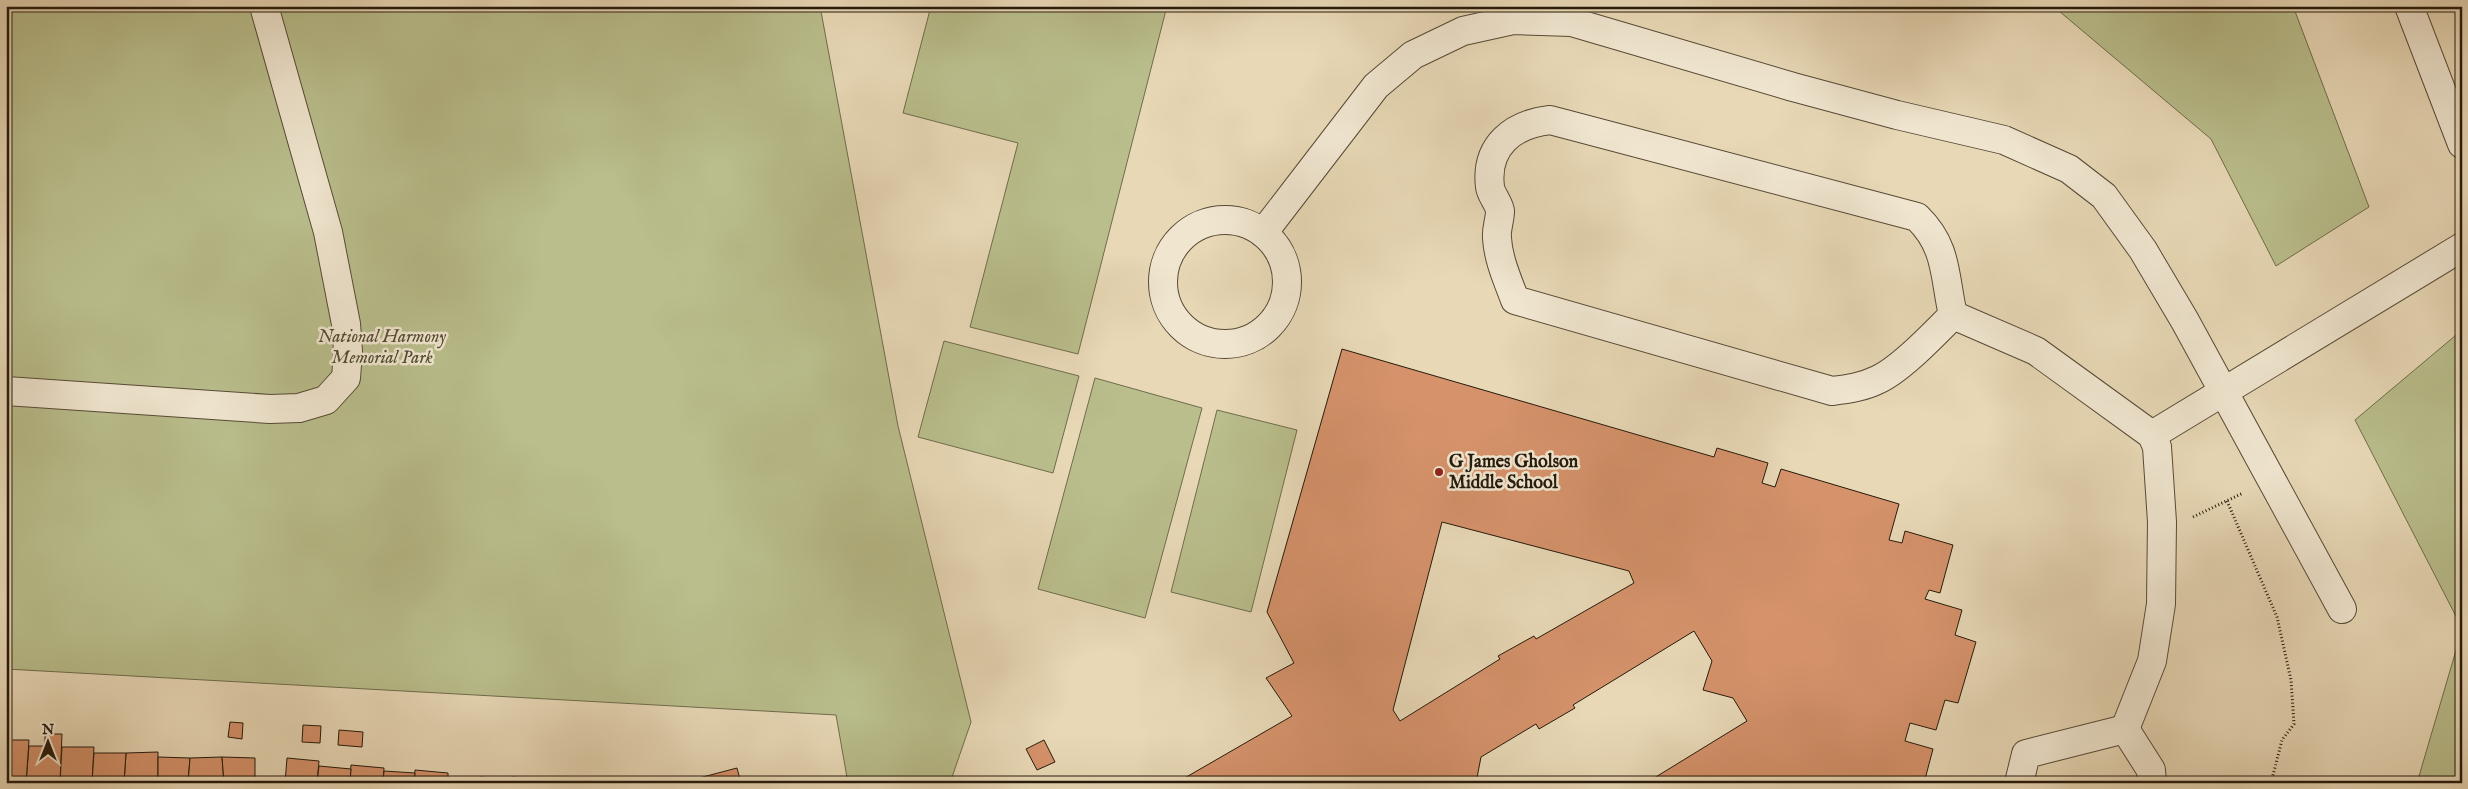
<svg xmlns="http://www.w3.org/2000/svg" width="2468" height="789" font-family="'IM FELL English',serif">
	<rect width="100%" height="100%" fill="#e8d8b6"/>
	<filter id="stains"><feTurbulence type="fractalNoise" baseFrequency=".004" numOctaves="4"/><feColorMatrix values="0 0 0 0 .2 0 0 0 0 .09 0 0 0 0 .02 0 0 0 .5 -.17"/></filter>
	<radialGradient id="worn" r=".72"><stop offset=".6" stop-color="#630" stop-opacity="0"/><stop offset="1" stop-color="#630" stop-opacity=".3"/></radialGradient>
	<g fill="#b9be8c" stroke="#6f6c4c">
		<path d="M6 6H820L898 426 971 722 950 783H848L836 715 6 669Z"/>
		<path d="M931 6H1167L1078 354 970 327 1018 143 903 113Z"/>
		<path d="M2053 6H2293L2369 207 2276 266 2211 139Z"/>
		<path d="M2462 330V628L2355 420Z"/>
		<path d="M944 341 1079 376 1053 473 918 437Z"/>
		<path d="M1095 378 1202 408 1145 618 1038 589Z"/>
		<path d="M1217 410 1297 430 1251 612 1171 592Z"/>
		<path d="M2462 630V783H2417Z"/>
	</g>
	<g fill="#d5926b" stroke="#251a0c" fill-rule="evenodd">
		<path d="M1342 349 1714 457 1717 448 1768 463 1762 483 1775 487 1781 469 1899 504 1889 540 1902 543 1905 531 1953 545 1940 593 1929 590 1925 599 1962 610 1955 635 1976 642 1958 703 1945 700 1936 730 1910 723 1905 741 1933 749 1924 783H1646L1747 721 1733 698 1703 690 1712 661 1694 631 1573 705 1575 708 1539 729 1536 724 1481 757 1476 783H1176L1292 716 1266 678 1294 663 1267 612ZM1442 522 1629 571 1634 583 1536 639 1534 636 1498 656 1500 659 1400 721 1393 710Z"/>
		<path d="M230 722 243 723 242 739 228 737Z"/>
		<path d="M303 725 321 726 320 743 302 742Z"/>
		<path d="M339 730 363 732 362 747 338 745Z"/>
		<path d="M45 734H62L60 783H26L29 746H45Z"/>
		<path d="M6 740H29L26 783H6Z"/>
		<path d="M1044 740 1055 762 1037 770 1026 749Z"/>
		<path d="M62 747H94L92 783H60Z"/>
		<path d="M158 752V783H124L126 753Z"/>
		<path d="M94 753H126L124 783H92Z"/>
		<path d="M158 757 190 758 188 783H158Z"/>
		<path d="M222 757 224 783H188L190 758Z"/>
		<path d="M222 757 255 758V783H224Z"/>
		<path d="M287 758 319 761 317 783H285Z"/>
		<path d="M351 765 384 768 383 783H350Z"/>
		<path d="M319 766 351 769 350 783H317Z"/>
		<path d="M737 768 741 783H680Z"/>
		<path d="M415 770 448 773V783H414Z"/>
		<path d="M384 771 415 773 414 783H383Z"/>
		<path d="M480 777 512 780V783H479Z"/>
		<path d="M512 777 545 780V783H512Z"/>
		<path d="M448 778 480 780 479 783H448Z"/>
	</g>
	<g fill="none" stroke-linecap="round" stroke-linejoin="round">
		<defs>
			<g id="minor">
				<path d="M2409 6 2462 144"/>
				<path d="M1550 120 1917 217C1948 247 1944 276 1953 315 1934 334 1900 370 1877 380 1863 387 1848 389 1832 391L1515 300C1508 281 1498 259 1497 238 1496 229 1500 220 1500 211 1499 203 1491 195 1490 187 1485 146 1513 124 1550 120Z"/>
				<circle cx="1225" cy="282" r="62"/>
				<path d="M1263 233 1376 86 1413 55 1463 31 1513 20 1572 22 1793 87 1897 115 2004 140 2069 169 2104 196 2143 250 2185 321 2342 609"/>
				<path d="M1953 315 2036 351 2152 435 2157 447 2162 522 2161 604 2152 661 2125 729"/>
				<path d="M6 391 270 409 299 408 326 400 346 378 348 351 346 324 328 232 264 6"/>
				<path d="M2152 435 2462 247"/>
				<path d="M2019 783 2026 754 2125 729 2151 770 2152 783"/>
			</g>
		</defs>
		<use href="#minor" stroke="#564a36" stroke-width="30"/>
		<g stroke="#251a0c" stroke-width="3" stroke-dasharray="1 2.5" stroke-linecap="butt">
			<path d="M2227 501 2277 617 2291 680 2294 724 2282 740 2271 783"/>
			<path d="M2193 517 2243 493"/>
		</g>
		<use href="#minor" stroke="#f0e6d0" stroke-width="28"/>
	</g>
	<circle fill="#8f2418" stroke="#f0e6d0" stroke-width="2" cx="1439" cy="472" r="5"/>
	<g text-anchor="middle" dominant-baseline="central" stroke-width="5" stroke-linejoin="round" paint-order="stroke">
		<g font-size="18" font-style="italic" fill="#514b32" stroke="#f0e6d0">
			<text x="382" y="337">National Harmony<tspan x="382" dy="21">Memorial Park</tspan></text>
		</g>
		<g font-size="18" font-weight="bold" fill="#251a0c" stroke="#f0e6d0" text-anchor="start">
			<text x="1449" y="462">G James Gholson<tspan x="1449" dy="21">Middle School</tspan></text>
		</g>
	</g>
	<rect width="2468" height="789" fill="none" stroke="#e8d8b6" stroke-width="25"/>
	<rect x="8" y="8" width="2453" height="774" fill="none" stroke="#251a0c" stroke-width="2.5"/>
	<rect x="12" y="12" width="2443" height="764" fill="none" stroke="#251a0c"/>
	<g transform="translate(48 742)" stroke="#f0e6d0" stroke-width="4" paint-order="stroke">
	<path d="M0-4L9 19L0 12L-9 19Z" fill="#251a0c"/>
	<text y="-8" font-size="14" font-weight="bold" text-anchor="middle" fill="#251a0c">N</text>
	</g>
	<rect width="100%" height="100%" filter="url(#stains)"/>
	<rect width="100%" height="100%" fill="url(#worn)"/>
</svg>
